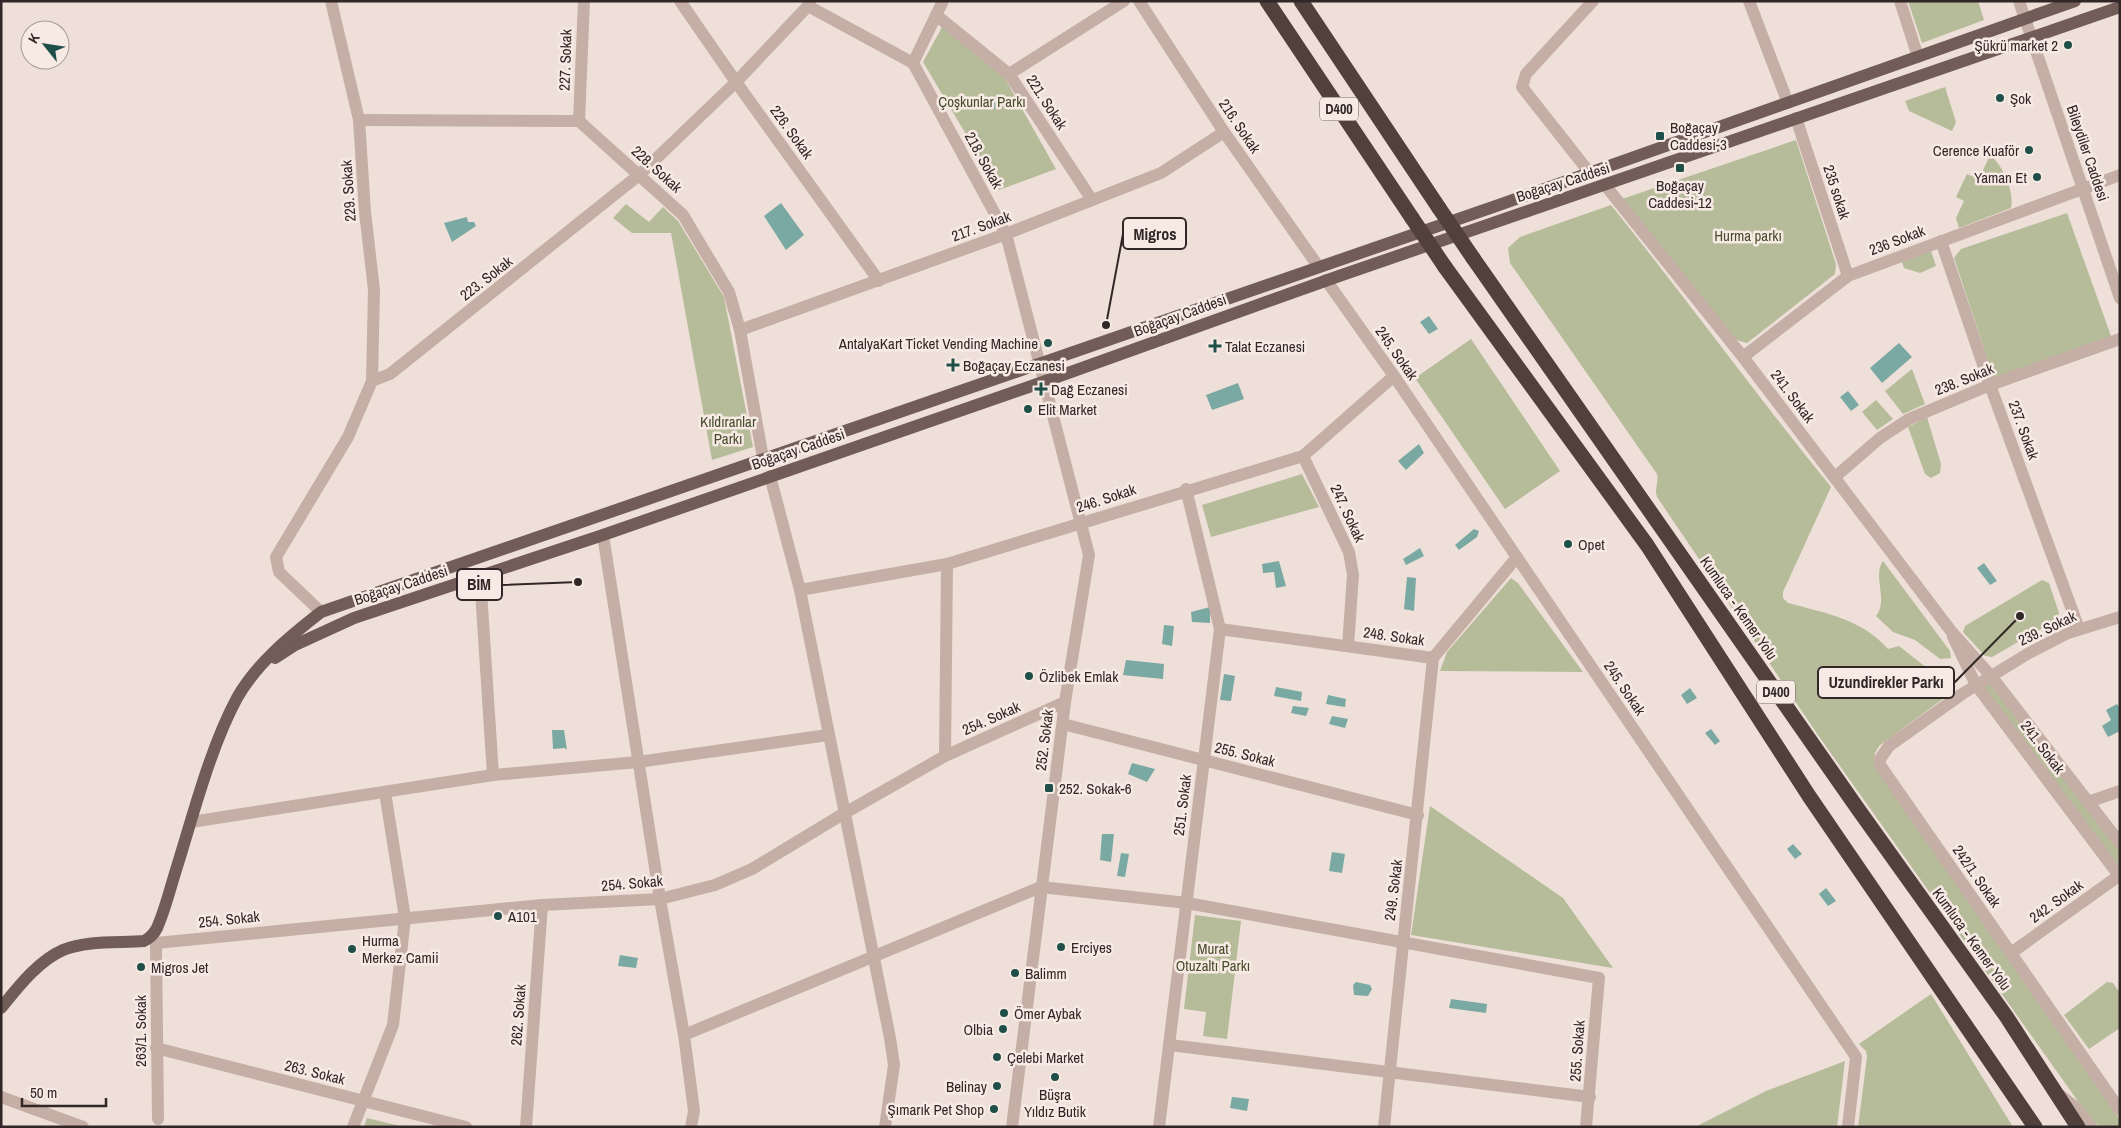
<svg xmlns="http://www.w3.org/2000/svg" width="2121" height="1128" font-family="'Archivo Narrow',sans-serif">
	<rect width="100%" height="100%" fill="#eee0d8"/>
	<g fill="#b6bb9a">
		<path d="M1908 1H1978L1984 20 1922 43Z"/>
		<path d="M942 27 1003 75 1056 169 999 190 923 62Z"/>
		<path d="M1945 87 1956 122 1952 131 1909 111 1905 101Z"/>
		<path d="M1796 140 1836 264 1835 274 1747 343 1736 340 1622 199Z"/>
		<path d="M1990 155C2002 164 2015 192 2011 208L1959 228 1956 218 1964 201 1956 197 1967 174 1979 179Z"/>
		<path d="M626 204 649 222 663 207 678 221 724 297 753 447 712 460 671 233H632L613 218Z"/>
		<path d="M1611 205C1686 298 1756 395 1831 487L1783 592V598L1788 603C1825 613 1862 619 1888 649L1899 646 1955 690 1879 746 1875 753 1874 765 2120 1120V1127H2099L2087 1114 1820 738 1657 497C1654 489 1659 482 1657 474L1510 263 1508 248 1520 237Z"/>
		<path d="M2067 213 2111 336 1994 379 1954 258 1961 249Z"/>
		<path d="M1930 248 1936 266 1920 273 1904 268 1901 259Z"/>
		<path d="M1471 339 1560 471 1505 509 1415 378Z"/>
		<path d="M1912 369 1925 404 1903 414 1885 391Z"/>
		<path d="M1876 400 1893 419 1877 430 1862 412Z"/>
		<path d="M1927 417 1941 464 1940 473 1931 478 1925 474 1908 427Z"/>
		<path d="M1302 474 1319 507 1211 537 1202 505Z"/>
		<path d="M1883 561 1950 651 1951 658 1940 659 1915 640 1893 632 1876 616C1889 600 1872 576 1883 561Z"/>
		<path d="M1511 578 1518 583 1583 672 1440 671 1447 652Z"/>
		<path d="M2042 580 2049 583 2059 613 2057 620 1992 657 1985 656 1963 632 1965 626Z"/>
		<path d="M1990 680 2120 849V870L1980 686Z"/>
		<path d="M1430 806 1563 898 1613 968 1411 935Z"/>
		<path d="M1195 915 1241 921 1227 1039 1203 1036 1206 1012 1184 1009Z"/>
		<path d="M2107 982 2113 983 2120 993V1028L2089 1049 2064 1015Z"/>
		<path d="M1931 994 2013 1127H1858L1867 1057 1866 1051 1859 1044Z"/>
		<path d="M1845 1061 1837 1127H1695L1766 1091Z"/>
		<path d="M367 1118 404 1127H364Z"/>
	</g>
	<g fill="#7aa8a2">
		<path d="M985 100 989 102 996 100 999 106 994 109 982 107 980 101Z"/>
		<path d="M781 203 804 235 786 250 764 216Z"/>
		<path d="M467 217 468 222H474L476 226 452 242 444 223Z"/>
		<path d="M1429 316 1438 329 1429 334 1420 322Z"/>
		<path d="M1899 343 1912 357 1882 383 1870 368Z"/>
		<path d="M1238 383 1244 399 1212 410 1206 395Z"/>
		<path d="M1848 391 1859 405 1851 411 1840 397Z"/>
		<path d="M1419 444 1424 453 1406 470 1398 461Z"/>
		<path d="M1474 529 1479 531 1477 537 1459 550 1455 545Z"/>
		<path d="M1420 548 1424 556 1406 565 1403 559Z"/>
		<path d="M1279 561 1286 586 1276 588 1274 572 1263 573 1262 564Z"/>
		<path d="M1984 563 1997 581 1990 585 1977 568Z"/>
		<path d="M1407 577 1416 578 1414 611 1404 609Z"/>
		<path d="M1210 607V623L1192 622 1191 612Z"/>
		<path d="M1164 625 1174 626 1172 646 1162 644Z"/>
		<path d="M1126 660 1164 664 1163 679 1123 675Z"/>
		<path d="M1224 674 1235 676 1231 701 1220 700Z"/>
		<path d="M1276 687 1302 692 1301 701 1274 696Z"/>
		<path d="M1690 688 1697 698 1687 704 1681 695Z"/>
		<path d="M1328 695 1346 699 1345 707 1326 704Z"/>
		<path d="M2117 704 2120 708V731L2108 737 2102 726 2111 720 2106 710Z"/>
		<path d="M1293 706 1309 708 1306 716 1291 713Z"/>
		<path d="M1332 716 1348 719 1345 728 1329 724Z"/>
		<path d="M1711 729 1720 741 1715 745 1705 733Z"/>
		<path d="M552 730H564L567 750 565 748 553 749Z"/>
		<path d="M1132 763 1155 769 1147 782 1128 774Z"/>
		<path d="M1102 834H1114L1111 862 1100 860Z"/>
		<path d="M1793 844 1802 854 1795 859 1787 849Z"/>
		<path d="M1332 852 1345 854 1342 873 1329 871Z"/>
		<path d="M1121 853 1129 854 1125 877 1117 876Z"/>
		<path d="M1826 888 1836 901 1828 906 1819 894Z"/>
		<path d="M620 955 638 958 636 968 618 966Z"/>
		<path d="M1356 982 1370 985 1372 989 1368 996 1354 995 1353 985Z"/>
		<path d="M1451 999 1487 1004 1486 1013 1449 1008Z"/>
		<path d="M1232 1097 1249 1099 1247 1111 1230 1108Z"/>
	</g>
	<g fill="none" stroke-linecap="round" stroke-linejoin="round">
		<g stroke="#c5aea5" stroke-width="12">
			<path d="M331 1 359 120 365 212 374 290 372 381"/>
			<path d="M680 1 736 82 879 281"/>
			<path d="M1139 1 1224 132 1318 266"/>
			<path d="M1749 1 1788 103"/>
			<path d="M1900 1 1918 57"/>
			<path d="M2019 1 2120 298"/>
			<path d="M808 6 913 63 1006 234 1089 555 1065 702 1012 1127"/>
			<path d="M936 15 1009 74 1092 200"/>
			<path d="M913 63 943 1"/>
			<path d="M1009 74 1124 1"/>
			<path d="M1796 118 1848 276"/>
			<path d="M359 120 579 121 683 215 729 292 740 330 763 458"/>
			<path d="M579 121 584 1"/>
			<path d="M1589 172 1522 87 1526 74 1593 1"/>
			<path d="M1605 185 1743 357 1951 631 1991 676 2120 843"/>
			<path d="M1941 241 1990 385 2079 629"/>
			<path d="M1326 280 1394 376 1856 1057 1848 1127"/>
			<path d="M740 330 1006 234 1161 173 1224 132"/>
			<path d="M1743 357 1848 276 2120 175"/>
			<path d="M1303 456 1349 552 1353 575 1348 646"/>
			<path d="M770 476 800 590 890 1038 894 1065 885 1127"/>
			<path d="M1835 477 1880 438 1909 419 1990 385 2120 339"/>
			<path d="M603 535 660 899 684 1035 694 1111 691 1127"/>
			<path d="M480 576 493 775"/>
			<path d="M800 590 947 564 1303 456 1394 376"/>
			<path d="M321 612 279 572 276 557 348 437 372 381 390 374 639 175 736 82 808 6 810 1"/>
			<path d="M2120 617 2068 633 2029 653 1962 694 1889 746 1880 759V765L2120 1110"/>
			<path d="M1220 629 1433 658 1517 557"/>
			<path d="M1953 637 1976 685 2120 877"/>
			<path d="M1063 724 1418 815"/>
			<path d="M945 756 947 564"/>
			<path d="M2088 802 2120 791"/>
			<path d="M191 822 493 775 638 762 828 735"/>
			<path d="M156 943 542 905 660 899 715 885 752 869 843 814 945 756 1065 702"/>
			<path d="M156 943 158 1119"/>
			<path d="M2011 953 2120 875"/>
			<path d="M684 1035 1041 887 1187 903 1599 978 1586 1127"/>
			<path d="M1170 1045 1590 1097"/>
			<path d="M156 1048 466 1127"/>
			<path d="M2060 1095 2074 1106 2091 1127"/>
			<path d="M1 1097 83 1127"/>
			<path d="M353 1127 393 1025 405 918 385 792"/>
			<path d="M526 1127 542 905"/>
			<path d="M1159 1127 1220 629 1186 489"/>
			<path d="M1384 1127 1433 658"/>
		</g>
		<g stroke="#725c58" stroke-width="12">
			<path d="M275 658 295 645 354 618 603 535 1043 382 1339 276 2120 7"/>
			<path d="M1 1008C18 987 38 961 63 950 87 940 119 943 144 941 150 938 154 934 157 928 165 910 170 889 176 870 193 816 210 748 237 698 257 663 289 637 321 612L1496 206 2075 1"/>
		</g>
		<g stroke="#52403d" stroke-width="15">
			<path d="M1267 1 1412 218"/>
			<path d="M1301 1 1439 208"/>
			<path d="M1473 258 1858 809 2006 1016 2078 1127"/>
			<path d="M1445 267 1647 545 1809 796 2035 1127"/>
		</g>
		<g stroke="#52403d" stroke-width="15">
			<path d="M1439 208 1473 258"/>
			<path d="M1412 218 1445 267"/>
		</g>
	</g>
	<g fill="#1f4f49" stroke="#f7eae4" stroke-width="2">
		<circle cx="2068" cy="45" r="5"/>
		<circle cx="2000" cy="98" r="5"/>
		<rect x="1655" y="131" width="10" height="10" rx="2.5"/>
		<circle cx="2029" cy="150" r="5"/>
		<rect x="1675" y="163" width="10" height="10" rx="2.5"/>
		<circle cx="2037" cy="177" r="5"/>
		<circle cx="1048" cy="343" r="5"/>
		<path d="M1212.5 338.5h5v5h5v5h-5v5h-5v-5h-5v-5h5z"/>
		<path d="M950.5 357.5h5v5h5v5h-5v5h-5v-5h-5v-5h5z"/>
		<path d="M1038.5 381.5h5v5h5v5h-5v5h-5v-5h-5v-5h5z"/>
		<circle cx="1028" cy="409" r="5"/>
		<circle cx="1568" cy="544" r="5"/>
		<circle cx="1029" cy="676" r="5"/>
		<rect x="1044" y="783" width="10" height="10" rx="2.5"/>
		<circle cx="498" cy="916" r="5"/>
		<circle cx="1061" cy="947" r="5"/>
		<circle cx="352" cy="949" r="5"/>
		<circle cx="141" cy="967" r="5"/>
		<circle cx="1015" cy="973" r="5"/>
		<circle cx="1004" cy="1013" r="5"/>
		<circle cx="1003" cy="1029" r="5"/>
		<circle cx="997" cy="1057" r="5"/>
		<circle cx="1055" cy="1077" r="5"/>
		<circle cx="997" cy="1086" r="5"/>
		<circle cx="994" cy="1109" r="5"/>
	</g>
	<g text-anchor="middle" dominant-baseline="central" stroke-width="5" stroke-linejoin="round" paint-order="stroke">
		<g fill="#f7eae4" stroke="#6c625f" stroke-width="1">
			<rect x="1320" y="97.5" width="38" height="23" rx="4"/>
			<rect x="1757" y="680.5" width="38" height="23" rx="4"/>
		</g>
		<g font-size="14" font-weight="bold" fill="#312726">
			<text x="1339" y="109">D400</text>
			<text x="1776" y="692">D400</text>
		</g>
		<g font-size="15" fill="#312726" stroke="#f7eae4" text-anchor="start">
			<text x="2058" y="45" text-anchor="end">Şükrü market 2</text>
			<text x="2010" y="98">Şok</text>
			<text x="1670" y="127">Boğaçay<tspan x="1670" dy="17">Caddesi-3</tspan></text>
			<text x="2019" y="150" text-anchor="end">Cerence Kuaför</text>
			<text x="2027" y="177" text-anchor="end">Yaman Et</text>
			<text x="1680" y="185" text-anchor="middle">Boğaçay<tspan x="1680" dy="17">Caddesi-12</tspan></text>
			<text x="1038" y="343" text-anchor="end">AntalyaKart Ticket Vending Machine</text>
			<text x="1225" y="346">Talat Eczanesi</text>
			<text x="963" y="365">Boğaçay Eczanesi</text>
			<text x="1051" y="389">Dağ Eczanesi</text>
			<text x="1038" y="409">Elit Market</text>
			<text x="1578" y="544">Opet</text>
			<text x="1039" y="676">Özlibek Emlak</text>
			<text x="1059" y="788">252. Sokak-6</text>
			<text x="508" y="916">A101</text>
			<text x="362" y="940">Hurma<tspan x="362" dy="17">Merkez Camii</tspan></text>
			<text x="1071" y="947">Erciyes</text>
			<text x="151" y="967">Migros Jet</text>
			<text x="1025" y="973">Balimm</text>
			<text x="1014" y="1013">Ömer Aybak</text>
			<text x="993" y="1029" text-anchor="end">Olbia</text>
			<text x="1007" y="1057">Çelebi Market</text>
			<text x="987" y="1086" text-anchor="end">Belinay</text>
			<text x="1055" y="1094" text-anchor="middle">Büşra<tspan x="1055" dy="17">Yıldız Butik</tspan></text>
			<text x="984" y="1109" text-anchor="end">Şımarık Pet Shop</text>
		</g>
		<g font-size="15" fill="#312726" stroke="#f7eae4">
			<text transform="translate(565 60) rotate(-88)">227. Sokak</text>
			<text transform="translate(1047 102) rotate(57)">221. Sokak</text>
			<text transform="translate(1240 126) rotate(56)">216. Sokak</text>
			<text transform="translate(792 132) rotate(54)">226. Sokak</text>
			<text transform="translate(2088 153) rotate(71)">Bileydiler Caddesi</text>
			<text transform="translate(984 160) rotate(61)">218. Sokak</text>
			<text transform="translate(657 169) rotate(42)">228. Sokak</text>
			<text transform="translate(1563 182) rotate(-18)">Boğaçay Caddesi</text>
			<text transform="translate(348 191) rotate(-94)">229. Sokak</text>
			<text transform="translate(1837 192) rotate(72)">235 sokak</text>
			<text transform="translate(981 226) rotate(-20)">217. Sokak</text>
			<text transform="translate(1897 240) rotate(-21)">236 Sokak</text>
			<text transform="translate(486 278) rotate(-38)">223. Sokak</text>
			<text transform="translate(1180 315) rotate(-20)">Boğaçay Caddesi</text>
			<text transform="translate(1397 353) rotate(55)">245. Sokak</text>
			<text transform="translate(1964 379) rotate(-22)">238. Sokak</text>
			<text transform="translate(1793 396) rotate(53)">241. Sokak</text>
			<text transform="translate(2024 430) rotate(70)">237. Sokak</text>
			<text transform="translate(798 449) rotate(-19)">Boğaçay Caddesi</text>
			<text transform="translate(1106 498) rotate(-18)">246. Sokak</text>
			<text transform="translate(1348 513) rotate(65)">247. Sokak</text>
			<text transform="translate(401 585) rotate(-18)">Boğaçay Caddesi</text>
			<text transform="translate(1739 608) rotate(55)">Kumluca - Kemer Yolu</text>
			<text transform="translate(2047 628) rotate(-25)">239. Sokak</text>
			<text transform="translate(1394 636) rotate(8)">248. Sokak</text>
			<text transform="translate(1625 688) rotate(56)">245. Sokak</text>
			<text transform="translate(991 718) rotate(-24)">254. Sokak</text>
			<text transform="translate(1044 740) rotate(-83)">252. Sokak</text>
			<text transform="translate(2043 747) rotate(53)">241. Sokak</text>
			<text transform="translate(1245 754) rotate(14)">255. Sokak</text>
			<text transform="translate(1182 805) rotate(-83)">251. Sokak</text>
			<text transform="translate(1977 876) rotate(55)">242/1. Sokak</text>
			<text transform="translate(632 883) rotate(-5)">254. Sokak</text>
			<text transform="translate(1393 890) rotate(-83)">249. Sokak</text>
			<text transform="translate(2056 901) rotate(-36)">242. Sokak</text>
			<text transform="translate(229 919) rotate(-6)">254. Sokak</text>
			<text transform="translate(1972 939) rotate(54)">Kumluca - Kemer Yolu</text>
			<text transform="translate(518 1015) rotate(-86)">262. Sokak</text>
			<text transform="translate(140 1031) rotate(-90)">263/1. Sokak</text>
			<text transform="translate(1577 1051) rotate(-86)">255. Sokak</text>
			<text transform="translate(315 1072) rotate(14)">263. Sokak</text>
		</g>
		<g font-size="15" fill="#474d2c" stroke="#f7eae4">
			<text x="982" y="101">Çoşkunlar Parkı</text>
			<text x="1748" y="235">Hurma parkı</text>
			<text x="728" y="421">Kıldıranlar<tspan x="728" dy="17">Parkı</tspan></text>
			<text x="1213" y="948">Murat<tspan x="1213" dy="17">Otuzaltı Parkı</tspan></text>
		</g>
	</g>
	<path fill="none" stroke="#312726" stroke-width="2" d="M1106 325L1123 234M578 582L502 585M2020 616L1954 683"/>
	<g fill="#312726" stroke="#f7eae4" stroke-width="2">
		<circle cx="1106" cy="325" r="5"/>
		<circle cx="578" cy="582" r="5"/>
		<circle cx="2020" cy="616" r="5"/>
	</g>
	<g fill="#f7eae4" stroke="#312726" stroke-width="2">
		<rect x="1123" y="218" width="63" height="31" rx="5"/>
		<rect x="457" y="569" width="45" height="31" rx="5"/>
		<rect x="1818" y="667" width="136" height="31" rx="5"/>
	</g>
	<g font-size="16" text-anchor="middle" font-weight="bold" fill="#312726">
		<text x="1155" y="240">Migros</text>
		<text x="479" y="590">BİM</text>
		<text x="1886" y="688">Uzundirekler Parkı</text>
	</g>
	<rect width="2121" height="1128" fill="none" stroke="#312726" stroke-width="5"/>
	<g transform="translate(45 45) rotate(300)"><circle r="24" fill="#f7eae4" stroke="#a89c98"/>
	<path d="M0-4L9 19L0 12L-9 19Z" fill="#1f4f49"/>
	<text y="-8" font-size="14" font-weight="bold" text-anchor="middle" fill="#312726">K</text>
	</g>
	<path d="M22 1098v8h84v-8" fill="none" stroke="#312726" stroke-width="2.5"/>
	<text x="30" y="1098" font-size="15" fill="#312726" stroke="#f7eae4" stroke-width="4" paint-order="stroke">50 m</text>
</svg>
